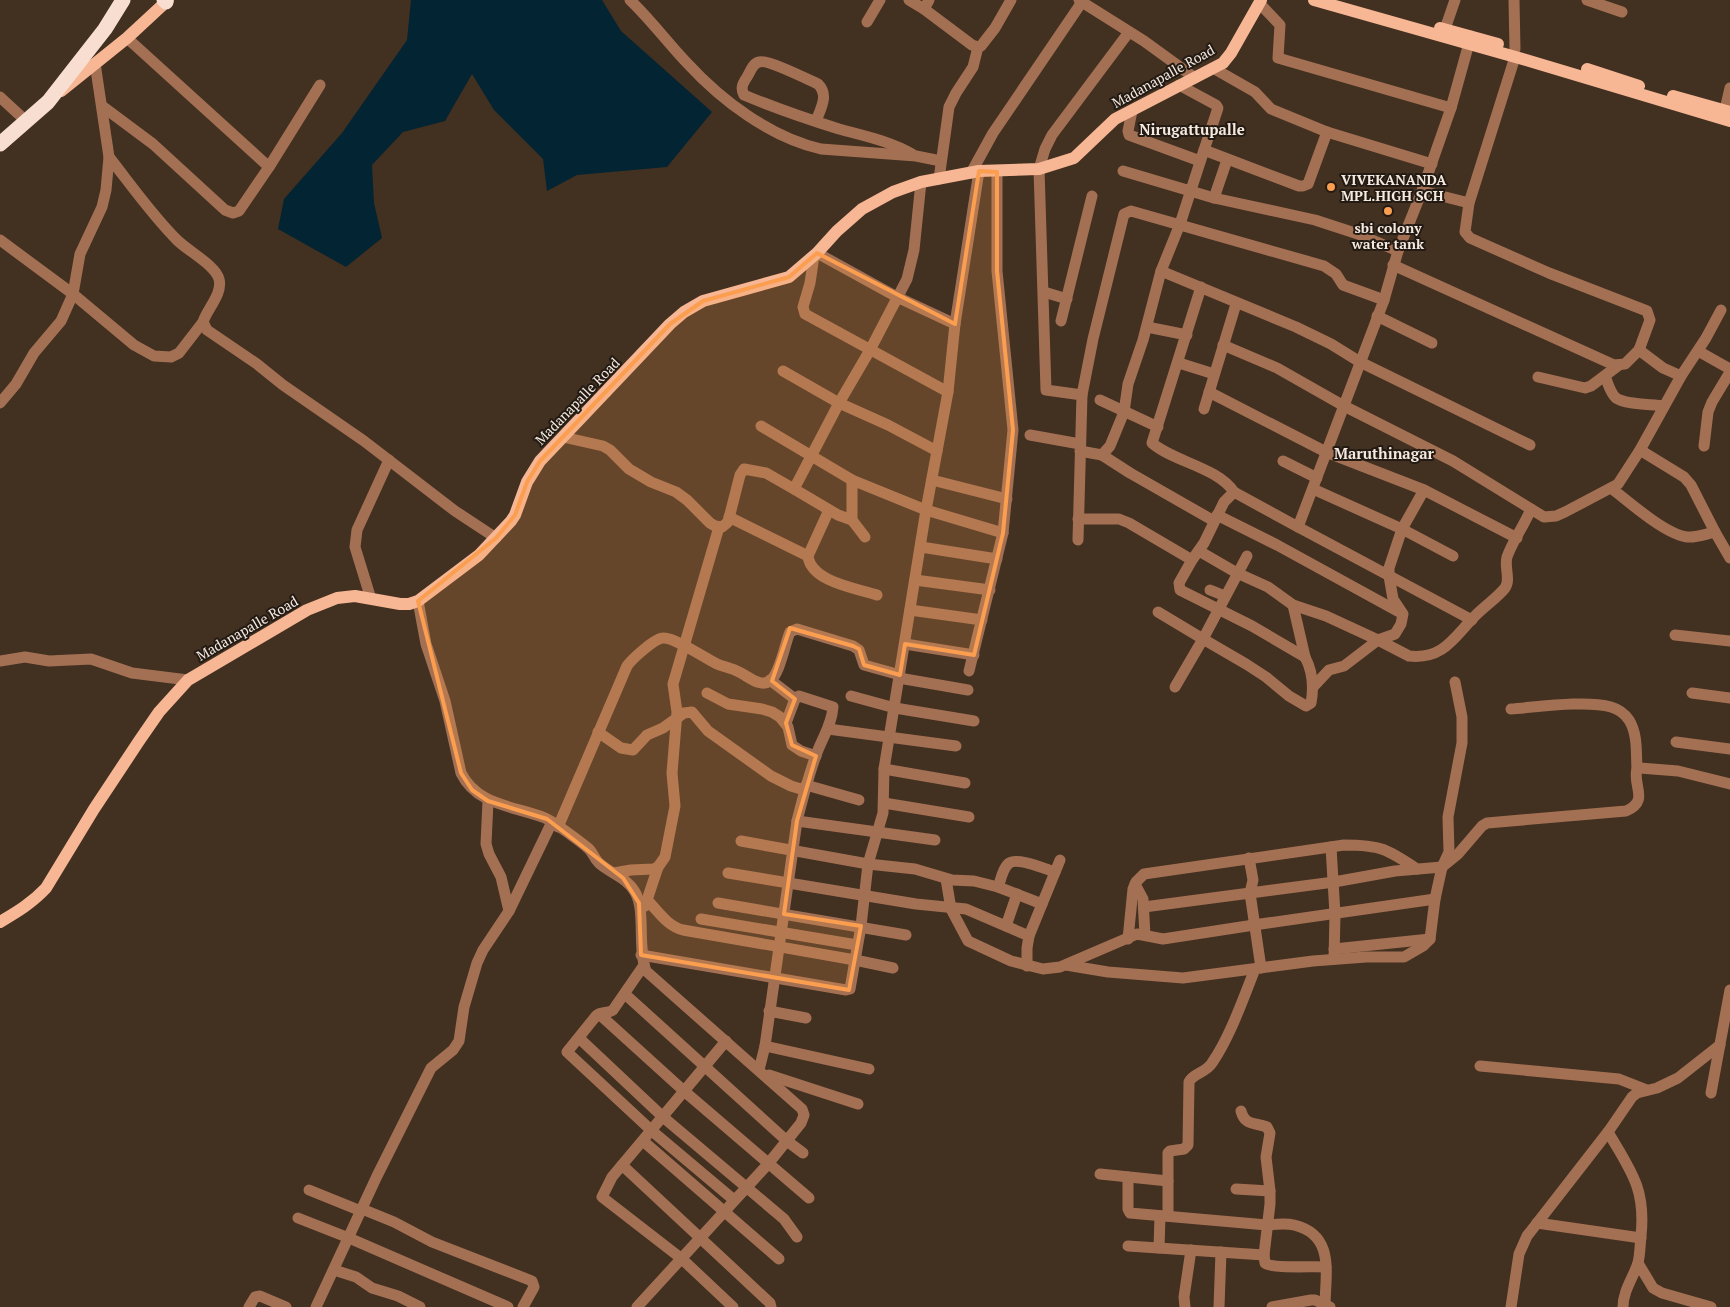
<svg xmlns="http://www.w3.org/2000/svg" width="1730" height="1307" font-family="'PT Serif',serif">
	<rect width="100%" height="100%" fill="#423021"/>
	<path fill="#032432" d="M411 0H602L621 31 712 112 667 167 577 175 547 191 543 159 494 110 472 74 445 121 403 132 372 165 374 203 382 238 346 267 278 229 284 199 342 133 407 40Z"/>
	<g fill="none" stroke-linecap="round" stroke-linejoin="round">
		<g stroke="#a47053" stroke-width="11">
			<path d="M630 0C651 20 667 42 687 63 722 101 770 137 821 149L916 156 941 161"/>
			<path d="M909 0 924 9"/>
			<path d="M929 0 924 9 972 45 978 47 981 46 995 28 1011 0"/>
			<path d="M1514 0 1515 49"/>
			<path d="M1587 0 1622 12"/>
			<path d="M1082 2 1144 41 1195 78"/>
			<path d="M1260 4 1280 25 1278 58 1451 108"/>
			<path d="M867 22 880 0"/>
			<path d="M1445 29 1455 0"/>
			<path d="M1129 32 1052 135 1045 149 1039 169 1046 390 1082 395 1093 339 1124 214 1131 211 1324 266 1336 274 1343 285 1384 300"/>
			<path d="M127 38 269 167"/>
			<path d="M1515 57 1469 203 1465 232 1470 238 1549 273 1647 311 1650 320 1639 350"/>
			<path d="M1213 68 1255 92 1271 109 1327 132 1432 164"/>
			<path d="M1179 85 1216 105 1218 108 1204 150"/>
			<path d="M0 97 26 121"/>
			<path d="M102 106 153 144 225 210 233 213 239 211 269 167 320 85"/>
			<path d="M1132 111 1128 131 1129 135 1200 161"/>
			<path d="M1723 118 1730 88"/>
			<path d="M816 121C821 108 829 95 818 84 807 79 767 59 759 62 753 63 750 72 747 77 743 83 740 88 744 95 775 108 807 119 839 129 864 136 890 141 912 154"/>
			<path d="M109 157C131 185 152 215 177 240 188 251 215 265 219 279 223 294 207 309 203 322L207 330 257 364 283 385 364 441 455 511 496 538"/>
			<path d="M1123 171 1214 198 1315 220 1358 234 1398 251"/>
			<path d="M971 173 993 133 1082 2 1079 0"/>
			<path d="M939 179 949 107 956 93 973 67 978 47"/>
			<path d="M921 182 914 250 907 279 870 350 839 403 794 489 838 515 852 520V480L926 510 1003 533"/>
			<path d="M1422 191 1469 203"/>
			<path d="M1214 198 1227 160"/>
			<path d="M0 240 73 294 134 345 154 356 171 357 179 353 203 322"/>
			<path d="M817 253 897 297 955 324"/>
			<path d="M814 256 810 283 803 307 805 314 948 392"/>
			<path d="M1393 265 1614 365 1625 364 1639 350 1663 368 1681 376"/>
			<path d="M1161 271 1296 327 1331 344 1360 362 1530 445"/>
			<path d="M1201 287 1152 443C1174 462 1217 467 1234 492L1298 527 1384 300 1398 251 1422 191 1451 108 1471 36"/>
			<path d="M1044 292 1067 299"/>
			<path d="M1377 316 1432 343"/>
			<path d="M1061 321 1092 196"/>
			<path d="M1147 327 1187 335"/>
			<path d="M1223 345 1277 368 1344 406 1453 461 1544 517 1556 516 1565 512 1618 484 1640 450 1681 376 1706 338 1721 310"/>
			<path d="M1698 351 1730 369"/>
			<path d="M1179 363 1214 374"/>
			<path d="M783 371 839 403 888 425 937 451"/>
			<path d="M1605 376C1608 383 1610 393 1616 398 1626 405 1652 404 1664 406"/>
			<path d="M1538 377 1585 388 1591 386 1619 365"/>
			<path d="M1209 392 1326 452 1424 490 1517 538"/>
			<path d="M1100 400 1158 427"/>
			<path d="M0 403 16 384 34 353 61 321 73 294 80 254 102 207 106 190 109 157 95 63"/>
			<path d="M1204 409 1236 304"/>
			<path d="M761 426 852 480"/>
			<path d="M1030 435 1080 444"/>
			<path d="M563 437 603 446 610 450 629 469 651 482 676 492 687 500 710 523 715 526 722 527 728 522 740 475 744 469 766 473 794 489"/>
			<path d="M1704 446 1708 412 1712 402 1730 372"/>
			<path d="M1640 450 1684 477 1691 485 1715 532 1730 558"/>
			<path d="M1080 451 1102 455 1110 446 1124 412 1128 384 1143 340 1161 271 1180 224 1204 150 1299 186H1303L1308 184 1327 132"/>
			<path d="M1102 455 1130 473 1214 521"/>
			<path d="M1283 461 1317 478"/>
			<path d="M932 480 1007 499"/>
			<path d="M1611 488C1629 502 1665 534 1687 537 1696 538 1706 534 1715 532"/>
			<path d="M1313 489 1402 529 1453 556"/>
			<path d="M1234 492 1224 502 1204 543 1192 560 1179 583 1180 590 1252 626 1305 657"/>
			<path d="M829 510 808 556C811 582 856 588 877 595"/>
			<path d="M1217 515 1277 545 1401 613"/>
			<path d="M729 517 808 556"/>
			<path d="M1078 519H1119L1129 523 1192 560"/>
			<path d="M852 520 865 537"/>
			<path d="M1298 527 1472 620"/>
			<path d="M1078 540 1082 395"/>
			<path d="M921 547 997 559"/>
			<path d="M1199 551 1237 573 1268 587 1293 605 1326 616 1378 640 1409 656C1445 660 1455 635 1477 614 1486 605 1498 597 1505 588 1511 580 1504 567 1507 557 1513 540 1524 526 1531 509"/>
			<path d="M1247 556 1203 639 1246 664 1266 677 1289 696 1306 706 1311 703C1314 687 1313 672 1305 657L1293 605"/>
			<path d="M915 580 990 590"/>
			<path d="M1210 590 1225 596"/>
			<path d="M371 599 355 547 357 530 389 460"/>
			<path d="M418 601 426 644 445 701 461 773C477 806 515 806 545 818 554 822 581 842 589 849 593 853 595 860 600 864 612 874 627 878 635 892 646 911 637 946 646 971L802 1109 804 1115 801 1123 768 1164 637 1307"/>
			<path d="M910 610 982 620"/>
			<path d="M1158 612 1203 639 1175 687"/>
			<path d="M1675 635 1730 641"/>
			<path d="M905 644 974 655"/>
			<path d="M0 661 25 657 49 661 91 659 132 673 188 680"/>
			<path d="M969 671 1003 533 1013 430 997 271V172"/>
			<path d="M899 678 968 690"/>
			<path d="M770 680 795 699"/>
			<path d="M1314 686 1329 670 1344 666 1378 640 1395 634 1401 624 1403 614 1393 599 1389 576V568L1402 529 1424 490"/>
			<path d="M707 693 728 704 762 709 772 712 780 717 788 727 792 745 801 751 816 756"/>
			<path d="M1692 693 1730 698"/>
			<path d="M851 696 895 708 974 721"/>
			<path d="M1511 709C1538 707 1586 700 1611 707 1618 709 1625 714 1629 720 1638 734 1636 754 1637 769"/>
			<path d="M828 729 956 746"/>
			<path d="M598 732 621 748 633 750 647 735 663 728 684 713 692 712 708 731 771 776 791 786 804 790"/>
			<path d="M1676 742 1730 749"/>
			<path d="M884 769 965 783"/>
			<path d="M806 785 859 800"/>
			<path d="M488 801 486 844 489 854 501 877 509 911"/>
			<path d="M884 803 969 817"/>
			<path d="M797 821 935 840"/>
			<path d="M558 827 627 666C632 659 655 638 663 638 674 637 705 658 717 664 724 667 732 668 739 672 748 676 760 688 770 681 780 674 785 643 790 632L797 629 853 646 859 650 864 665 900 675"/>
			<path d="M741 841 868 864 915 869 952 880 974 881 998 887 1042 904"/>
			<path d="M1331 847 1335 914 1334 959"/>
			<path d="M1249 858 1253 880 1250 893 1261 968"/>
			<path d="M614 873 631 870 653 869 658 867 665 857 675 806 672 773 677 712 673 684 719 527"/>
			<path d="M728 873 916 904 966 909 1029 936"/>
			<path d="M946 879 951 909 968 941 1011 961 1043 969 1060 967 1137 934 1163 939 1254 925 1435 899"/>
			<path d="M1135 884 1143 899 1145 935"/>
			<path d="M998 887C1001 880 1002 870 1008 864 1016 856 1045 869 1055 872"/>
			<path d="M647 900C658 911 667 926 683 930L855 960 893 968"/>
			<path d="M718 903 906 935"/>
			<path d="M645 906 658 867"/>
			<path d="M1144 907 1334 882 1395 871 1442 867 1458 854 1482 826 1487 823 1626 811C1650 801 1632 785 1637 769L1640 768 1678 771 1730 784"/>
			<path d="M701 919 857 945"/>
			<path d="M1006 926 1017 894"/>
			<path d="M1128 939 1133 889 1136 882 1144 874 1344 845C1381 845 1387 849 1417 869"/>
			<path d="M1334 949 1430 939"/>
			<path d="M641 955 846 990 850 989 861 926 868 864 883 813 884 769 926 510 948 392 955 324 979 171"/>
			<path d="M644 965 613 1010C608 1014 601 1011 596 1016L567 1052 652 1131 734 1200"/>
			<path d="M1066 965 1108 972 1183 978 1313 961 1366 957H1404L1423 946 1430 939 1435 899 1442 867 1449 852 1448 817 1462 743V717L1455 682"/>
			<path d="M1027 966V948L1029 936 1060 860"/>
			<path d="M626 995 787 1141 803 1153"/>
			<path d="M769 1011 806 1018"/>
			<path d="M599 1014 684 1091 809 1198"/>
			<path d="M579 1038 663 1117 784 1219 797 1237"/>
			<path d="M726 1041 612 1177 602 1197 682 1259 733 1307"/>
			<path d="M765 1046 869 1069"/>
			<path d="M1480 1066 1619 1079 1647 1090"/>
			<path d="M759 1070 765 1046 797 821C803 797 809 773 818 750 824 735 832 723 833 707L799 696 795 699 786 723"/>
			<path d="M769 1075 858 1104"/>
			<path d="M1711 1093 1730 990"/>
			<path d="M1241 1111C1245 1126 1254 1122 1267 1127L1270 1133 1266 1157 1270 1191V1204L1264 1255 1265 1263C1272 1269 1313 1266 1326 1267"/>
			<path d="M1608 1132C1631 1171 1646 1189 1641 1236 1640 1245 1640 1255 1638 1263 1633 1278 1623 1291 1623 1307"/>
			<path d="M643 1141 779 1259"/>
			<path d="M622 1165 770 1303 771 1307"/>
			<path d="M1100 1174 1168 1181"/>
			<path d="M1128 1177V1209L1130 1213 1267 1225C1276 1224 1286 1223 1294 1225 1336 1235 1325 1275 1325 1307"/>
			<path d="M1236 1189 1270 1191"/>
			<path d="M309 1190 361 1211"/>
			<path d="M362 1209 394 1222 432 1242 532 1281 534 1287 523 1307"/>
			<path d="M1168 1216V1153L1170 1151 1184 1149 1188 1145 1189 1082C1193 1073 1206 1073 1212 1063 1230 1037 1243 999 1255 969"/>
			<path d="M298 1218 349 1238 508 1307"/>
			<path d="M1537 1223 1641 1238"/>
			<path d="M1128 1246 1264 1255"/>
			<path d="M1159 1248 1160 1216"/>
			<path d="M1638 1263 1653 1288 1662 1293 1711 1307"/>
			<path d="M334 1270 356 1277 372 1288 398 1296 420 1307"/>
			<path d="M249 1307 255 1297 260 1296 286 1307"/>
			<path d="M316 1307 377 1176 431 1068 453 1050 459 1041 464 1007 477 963 483 950 509 911 552 822"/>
			<path d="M1185 1307 1184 1297 1191 1250"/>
			<path d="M1219 1307 1221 1252"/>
			<path d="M1272 1307 1311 1300H1315L1330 1307"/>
			<path d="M1511 1307 1519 1254 1527 1236 1608 1132 1632 1097 1637 1093 1657 1088 1678 1078 1720 1045"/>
		</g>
		<g stroke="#f7b694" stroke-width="12">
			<path d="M1314 0 1526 60 1730 121"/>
			<path d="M1440 28 1498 44"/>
			<path d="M1587 69 1639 86"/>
			<path d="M61 91 127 38 168 0"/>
			<path d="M1673 96 1730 112"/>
			<path d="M0 922C17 912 32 903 46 888L94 809 139 741 159 712 188 680 307 610 337 598 355 596 400 604H409L418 601 479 555 511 521 515 515 527 482 540 461 670 324 684 312 703 301 789 277 817 253 837 231 862 209 893 192 921 182 979 171 1039 169 1074 158 1115 119 1223 63 1231 53 1261 0"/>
		</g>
		<g stroke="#f8ded0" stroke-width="15">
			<path d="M164 0 166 2"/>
			<path d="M0 144 48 102 105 29 123 0"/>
		</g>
	</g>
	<path fill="#fb9e50" fill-opacity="0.2" stroke="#fb9e50" stroke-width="4" stroke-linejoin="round" d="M979 171 997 172V271L1013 430 1003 533 974 655 905 644 900 675 864 665 859 649 853 646 790 628 772 681 795 699 786 723 792 745 816 756 797 821 784 914 861 926 849 990 641 955 639 903 623 878 547 819 488 801 472 790 461 773 418 601 496 538 515 515 527 482 540 461 670 324 703 301 789 277 817 253 955 324Z"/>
	<g fill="#fb9e50" stroke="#221a13" stroke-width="2">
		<circle cx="1331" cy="187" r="5"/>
		<circle cx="1388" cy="211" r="5"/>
	</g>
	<g text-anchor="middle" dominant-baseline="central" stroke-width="4" stroke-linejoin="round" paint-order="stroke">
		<g font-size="14" fill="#f6eae0" stroke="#221a13">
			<text transform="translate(1163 76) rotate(-29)">Madanapalle Road</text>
			<text transform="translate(577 401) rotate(-46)">Madanapalle Road</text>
			<text transform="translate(247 628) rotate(-30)">Madanapalle Road</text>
		</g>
		<g font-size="14" font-weight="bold" fill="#f6eae0" stroke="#221a13" text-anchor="start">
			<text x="1341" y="179">VIVEKANANDA<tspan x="1341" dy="16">MPL.HIGH SCH</tspan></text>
			<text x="1388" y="227" text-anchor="middle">sbi colony<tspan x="1388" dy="16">water tank</tspan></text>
		</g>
		<g font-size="15" font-weight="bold" fill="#f6eae0" stroke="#221a13">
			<text x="1192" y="129">Nirugattupalle</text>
			<text x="1384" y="453">Maruthinagar</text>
		</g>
	</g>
</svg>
